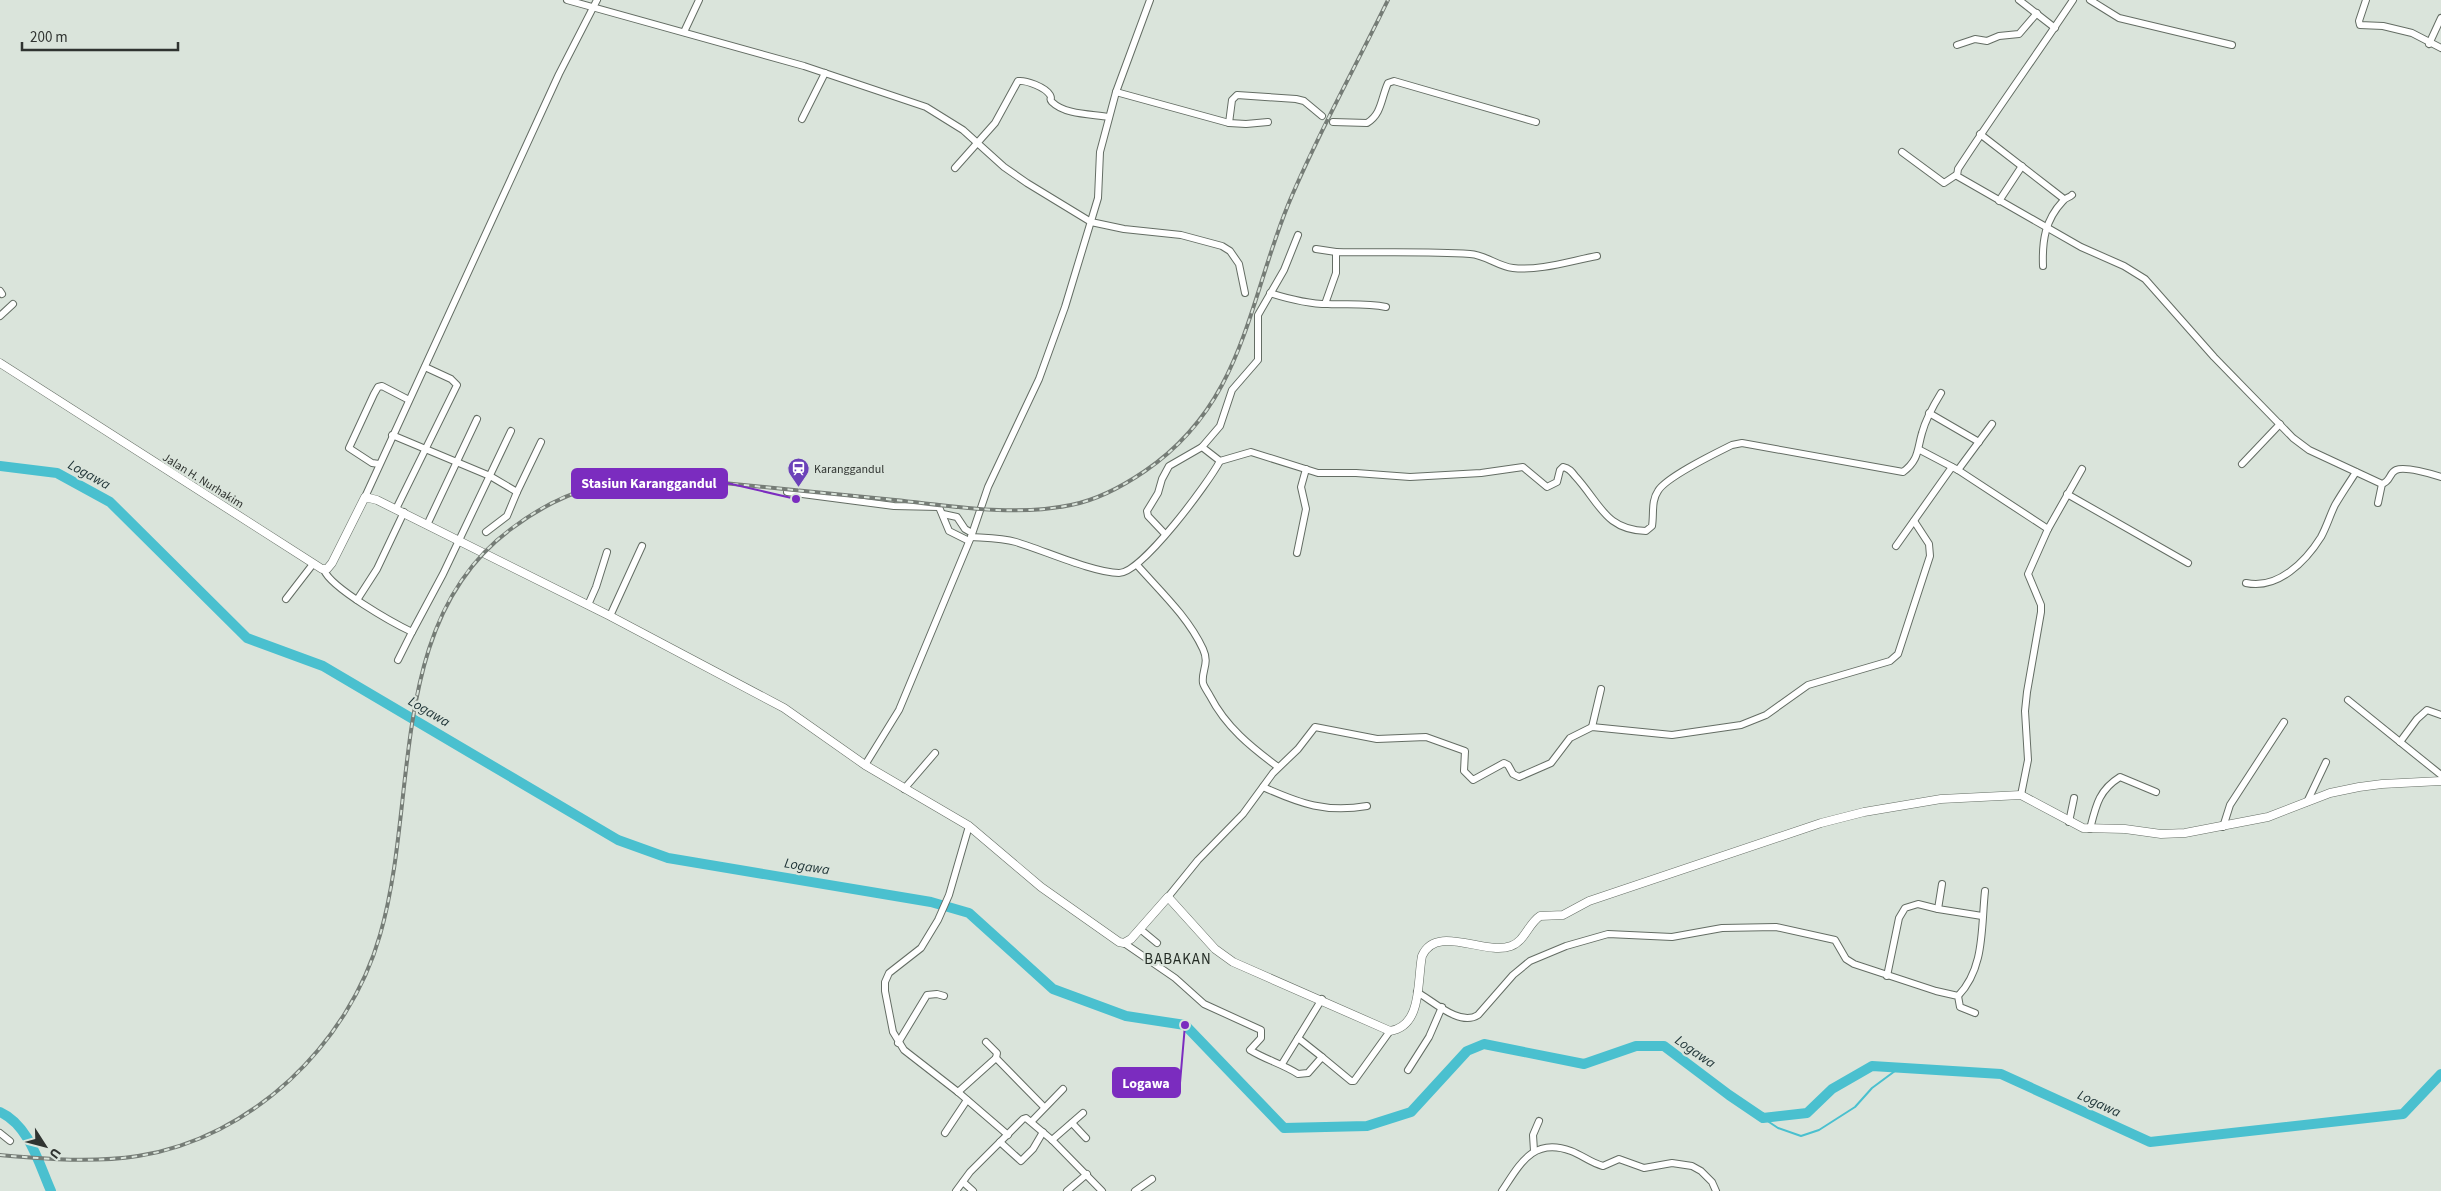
<svg xmlns="http://www.w3.org/2000/svg" width="2441" height="1191" font-family="'Source Sans 3',sans-serif">
	<rect width="100%" height="100%" fill="#dae4db"/>
	<g fill="none" stroke-linecap="round" stroke-linejoin="round">
		<path stroke="#4ac0cf" stroke-width="2" d="M1763 1118 1778 1128 1801 1136 1819 1130 1855 1107 1872 1088 1899 1068"/>
		<g stroke="#4ac0cf" stroke-width="10">
			<path d="M0 466 57 473 110 502 247 638 323 666 618 840 668 858 931 902 969 913 1053 989 1126 1016 1185 1025 1284 1128 1367 1126 1411 1112 1467 1051 1484 1044 1584 1064 1636 1046H1664L1729 1095 1763 1118 1807 1113 1832 1089 1872 1066 2001 1074 2150 1142 2403 1114 2441 1074"/>
			<path d="M0 1112C29 1125 39 1164 51 1191"/>
		</g>
		<defs>
			<g id="minor">
				<path d="M567 0 804 66 926 107 963 130 1004 167 1027 183 1091 222 1124 229 1181 235 1222 246 1230 251 1239 264 1245 293"/>
				<path d="M2019 0 2055 28"/>
				<path d="M2073 0C2035 57 1995 112 1958 169L1957 176 2081 247 2124 266 2145 279 2214 357 2293 438 2309 450 2382 484C2391 481 2389 473 2396 470 2405 466 2432 474 2441 477"/>
				<path d="M2090 0 2119 18 2232 45"/>
				<path d="M2366 0 2359 21 2360 25 2383 26 2412 33 2441 48"/>
				<path d="M684 32 699 0"/>
				<path d="M2429 44 2441 18"/>
				<path d="M1957 45 1975 39 1987 41 1999 36 2019 34 2037 13"/>
				<path d="M1116 92 1229 123 1246 124 1268 122"/>
				<path d="M802 119 825 73"/>
				<path d="M1333 122 1367 123C1382 114 1381 98 1388 83L1394 81 1536 122"/>
				<path d="M1229 123 1232 100 1237 95 1296 99 1304 101 1322 116"/>
				<path d="M1980 134 2064 199"/>
				<path d="M1902 152 1944 183 1956 175"/>
				<path d="M955 168 995 123 1018 81C1026 80 1045 87 1050 95 1053 101 1048 97 1052 102 1065 115 1092 114 1109 117"/>
				<path d="M1999 201 2022 166"/>
				<path d="M1298 235 1284 270 1258 315V360L1232 390 1220 426 1202 447 1220 461 1251 452 1318 473H1356L1410 477 1481 473 1523 467 1547 487 1557 482 1560 470 1563 467C1569 468 1572 472 1575 476 1600 503 1605 530 1646 531L1652 526C1654 514 1651 501 1658 491 1666 477 1716 453 1732 445L1742 443 1903 472C1919 460 1917 450 1922 433 1926 418 1933 406 1941 393"/>
				<path d="M1316 249 1336 252"/>
				<path d="M2043 266C2042 241 2045 220 2063 201 2066 197 2069 198 2072 195"/>
				<path d="M0 291 2 294"/>
				<path d="M1270 293C1289 299 1308 304 1328 304 1348 305 1367 303 1386 307"/>
				<path d="M1325 304 1336 273V252C1381 253 1425 251 1470 254 1486 255 1497 266 1513 268 1540 271 1570 261 1597 256"/>
				<path d="M0 316 13 304"/>
				<path d="M1929 413 1979 442"/>
				<path d="M392 435 490 476 517 492 541 442"/>
				<path d="M1920 450 1958 470 2048 529"/>
				<path d="M379 464 372 463 349 448 374 394 378 387 382 386 409 400"/>
				<path d="M2242 464 2280 424"/>
				<path d="M1958 470 1992 424"/>
				<path d="M787 492 894 506 939 507 949 531 969 541"/>
				<path d="M2067 494 2188 563"/>
				<path d="M365 497 559 74 597 0"/>
				<path d="M2378 503 2382 484"/>
				<path d="M396 509 457 385 451 379 425 367"/>
				<path d="M943 514 957 517 965 529 972 533"/>
				<path d="M427 525 477 419"/>
				<path d="M486 532 507 516 517 492"/>
				<path d="M1165 534 1148 516 1147 511 1158 493 1162 479 1169 466 1202 447"/>
				<path d="M971 537C986 538 1002 538 1016 542 1043 550 1094 573 1119 573 1142 573 1209 482 1220 461"/>
				<path d="M1896 546 1952 467"/>
				<path d="M1297 553 1306 509 1301 487 1306 469"/>
				<path d="M1137 565C1161 592 1188 617 1203 649 1210 664 1201 671 1203 683 1204 687 1208 692 1210 696 1226 727 1251 747 1278 767"/>
				<path d="M324 570C331 588 393 623 412 632L443 574 511 431"/>
				<path d="M2246 583C2278 590 2306 561 2321 537 2327 526 2330 515 2335 505 2342 493 2349 483 2356 472"/>
				<path d="M286 599 313 564"/>
				<path d="M357 600 377 569 404 512"/>
				<path d="M588 605 596 587 607 552"/>
				<path d="M610 616 642 546"/>
				<path d="M398 660 412 632"/>
				<path d="M2348 700 2441 775"/>
				<path d="M1592 727 1601 689"/>
				<path d="M2400 742 2417 719 2427 710 2441 715"/>
				<path d="M865 765 899 710 971 537 988 487 1039 379 1065 307 1098 198 1100 152 1116 92 1150 0"/>
				<path d="M1263 787C1301 804 1326 813 1367 806"/>
				<path d="M904 789 935 753"/>
				<path d="M2021 795 2028 760 2025 711 2027 692 2041 612V605L2028 574 2048 529 2082 469"/>
				<path d="M2307 802 2326 762"/>
				<path d="M2069 822 2074 798"/>
				<path d="M969 826 949 895 938 920 921 948 889 973 885 982V991L893 1032 904 1050 958 1092 1008 1135"/>
				<path d="M2223 827 2230 805 2284 722"/>
				<path d="M2090 829C2096 805 2099 790 2120 777L2156 792"/>
				<path d="M1942 884 1938 909 1982 916"/>
				<path d="M1168 897 1198 860 1243 814 1273 773 1298 749 1315 727 1377 739 1426 737 1465 751 1464 771 1473 780 1504 763 1508 765 1513 774 1519 777 1551 763 1570 738 1592 727 1672 735 1741 725 1766 715 1808 685 1890 661 1898 654 1930 556 1929 544 1914 521"/>
				<path d="M1140 929 1157 943"/>
				<path d="M1124 943 1175 978 1204 1004 1261 1030V1038L1250 1050C1266 1060 1283 1064 1298 1074L1308 1073 1322 1057 1351 1081H1354L1390 1031"/>
				<path d="M1887 976 1899 918 1905 908 1918 904 1938 909"/>
				<path d="M1417 992C1433 1001 1460 1027 1478 1015L1513 975 1530 961 1566 946 1608 934 1672 937 1722 928 1776 927 1835 940 1846 959 1854 964 1936 991 1958 996 1960 1007 1975 1013"/>
				<path d="M1958 996C1985 968 1981 928 1985 891"/>
				<path d="M1298 1038 1322 1057"/>
				<path d="M986 1042 997 1053 996 1058"/>
				<path d="M898 1043 927 995 937 994 944 996"/>
				<path d="M1282 1064 1322 999"/>
				<path d="M1408 1070 1429 1037 1442 1007"/>
				<path d="M958 1092 996 1058 1044 1107"/>
				<path d="M1032 1121 1063 1089"/>
				<path d="M1072 1123 1086 1138"/>
				<path d="M0 1133 10 1141"/>
				<path d="M945 1133 967 1100"/>
				<path d="M1052 1140 1083 1113"/>
				<path d="M1000 1142 1021 1161 1033 1149 1043 1132"/>
				<path d="M1534 1151 1533 1135 1539 1121"/>
				<path d="M963 1182 973 1191"/>
				<path d="M956 1191 970 1172 1023 1119 1026 1118 1052 1140 1102 1191"/>
				<path d="M1067 1191 1087 1174"/>
				<path d="M1135 1191 1152 1179"/>
				<path d="M1502 1191C1520 1164 1533 1137 1571 1151 1582 1155 1591 1163 1603 1166L1619 1159 1644 1168 1672 1163 1692 1166 1701 1171 1712 1182 1716 1191"/>
			</g>
			<path id="major" d="M0 363 322 569H327L332 563 365 497 377 500 610 616 784 708 865 765 969 826 1041 887 1119 942 1124 943 1131 939 1168 897 1215 949 1233 962 1390 1031C1423 1026 1417 980 1422 956 1436 923 1485 956 1511 946 1525 941 1528 924 1540 916L1563 915 1589 901 1821 823 1864 812 1941 799 2021 795 2083 828 2125 829 2161 834 2185 833 2268 817 2330 793 2359 787 2382 784 2441 781"/>
		</defs>
		<use href="#minor" stroke="#646d64" stroke-width="8"/>
		<use href="#major" stroke="#646d64" stroke-width="9"/>
		<use href="#minor" stroke="#fff" stroke-width="6"/>
		<use href="#major" stroke="#fff" stroke-width="8"/>
		<defs>
			<path id="rail" d="M0 1155C47 1159 92 1163 138 1156 252 1138 349 1044 380 935 419 801 386 621 511 529 568 486 614 478 683 479 754 486 824 493 895 500 953 506 1013 517 1071 505 1097 500 1123 486 1145 471 1243 404 1247 306 1288 205 1317 135 1355 68 1388 0"/>
		</defs>
		<use href="#rail" stroke="#757c76" stroke-width="4"/>
		<use href="#rail" stroke="#dae4db" stroke-width="2" stroke-dasharray="5.5" stroke-linecap="butt"/>
	</g>
	<defs>
		<symbol id="station-pin" viewBox="-11 -11 22 30"><path d="M0 17L-7.5 6A9.5 9.5 0 1 1 7.5 6Z" fill="#6b41b9" stroke="#dae4db"/><path d="M-3-6H3Q5-6 5-4V2Q5 4 3 4L4.5 6H3L1.5 4h-3L-3 6H-4.5L-3 4Q-5 4-5 2V-4Q-5-6-3-6ZM-3.5-4v3h7v-3ZM-3.5 1v1.5H-2V1ZM2 1v1.5H3.5V1Z" fill="#fff"/></symbol>
	</defs>
	<g fill-rule="evenodd">
		<use href="#station-pin" x="786" y="456" width="25" height="34"/>
	</g>
	<g text-anchor="middle" dominant-baseline="central" stroke-width="4.5" stroke-linejoin="round" paint-order="stroke">
		<g font-size="12" fill="#2f3330" stroke="#dae4db" text-anchor="start">
			<text x="814" y="469">Karanggandul</text>
		</g>
		<g font-size="12" fill="#2f3330" stroke="#dae4db">
			<text transform="translate(203 481) rotate(32)">Jalan H. Nurhakim</text>
		</g>
		<g font-size="14" font-style="italic" fill="#1d3235" stroke="#dae4db">
			<text transform="translate(89 475) rotate(29)">Logawa</text>
			<text transform="translate(429 712) rotate(31)">Logawa</text>
			<text transform="translate(807 867) rotate(9)">Logawa</text>
			<text transform="translate(1695 1052) rotate(35)">Logawa</text>
			<text transform="translate(2099 1104) rotate(25)">Logawa</text>
		</g>
		<g font-size="15" letter-spacing="1" fill="#242c25" stroke="#dae4db">
			<text x="1178" y="959">BABAKAN</text>
		</g>
	</g>
	<path fill="none" stroke="#7b2cbf" stroke-width="2" d="M796 499L727 483M1185 1025L1180 1083"/>
	<g fill="#7b2cbf" stroke="#dae4db" stroke-width="2">
		<circle cx="796" cy="499" r="5"/>
		<circle cx="1185" cy="1025" r="5"/>
	</g>
	<g fill="#7b2cbf" stroke="#7b2cbf" stroke-width="2">
		<rect x="572" y="469" width="155" height="29" rx="5"/>
		<rect x="1113" y="1068" width="67" height="29" rx="5"/>
	</g>
	<g font-size="14" text-anchor="middle" font-weight="bold" fill="#fff">
		<text x="649" y="488">Stasiun Karanggandul</text>
		<text x="1146" y="1088">Logawa</text>
	</g>
	<g transform="translate(45 1146) rotate(126)" stroke="#dae4db" stroke-width="4" paint-order="stroke">
	<path d="M0-4L9 19L0 12L-9 19Z" fill="#2f3330"/>
	<text y="-8" font-size="14" font-weight="bold" text-anchor="middle" fill="#2f3330">U</text>
	</g>
	<path d="M22 42v8h156v-8" fill="none" stroke="#2f3330" stroke-width="2.5"/>
	<text x="30" y="42" font-size="15" fill="#2f3330" stroke="#dae4db" stroke-width="4" paint-order="stroke">200 m</text>
</svg>
